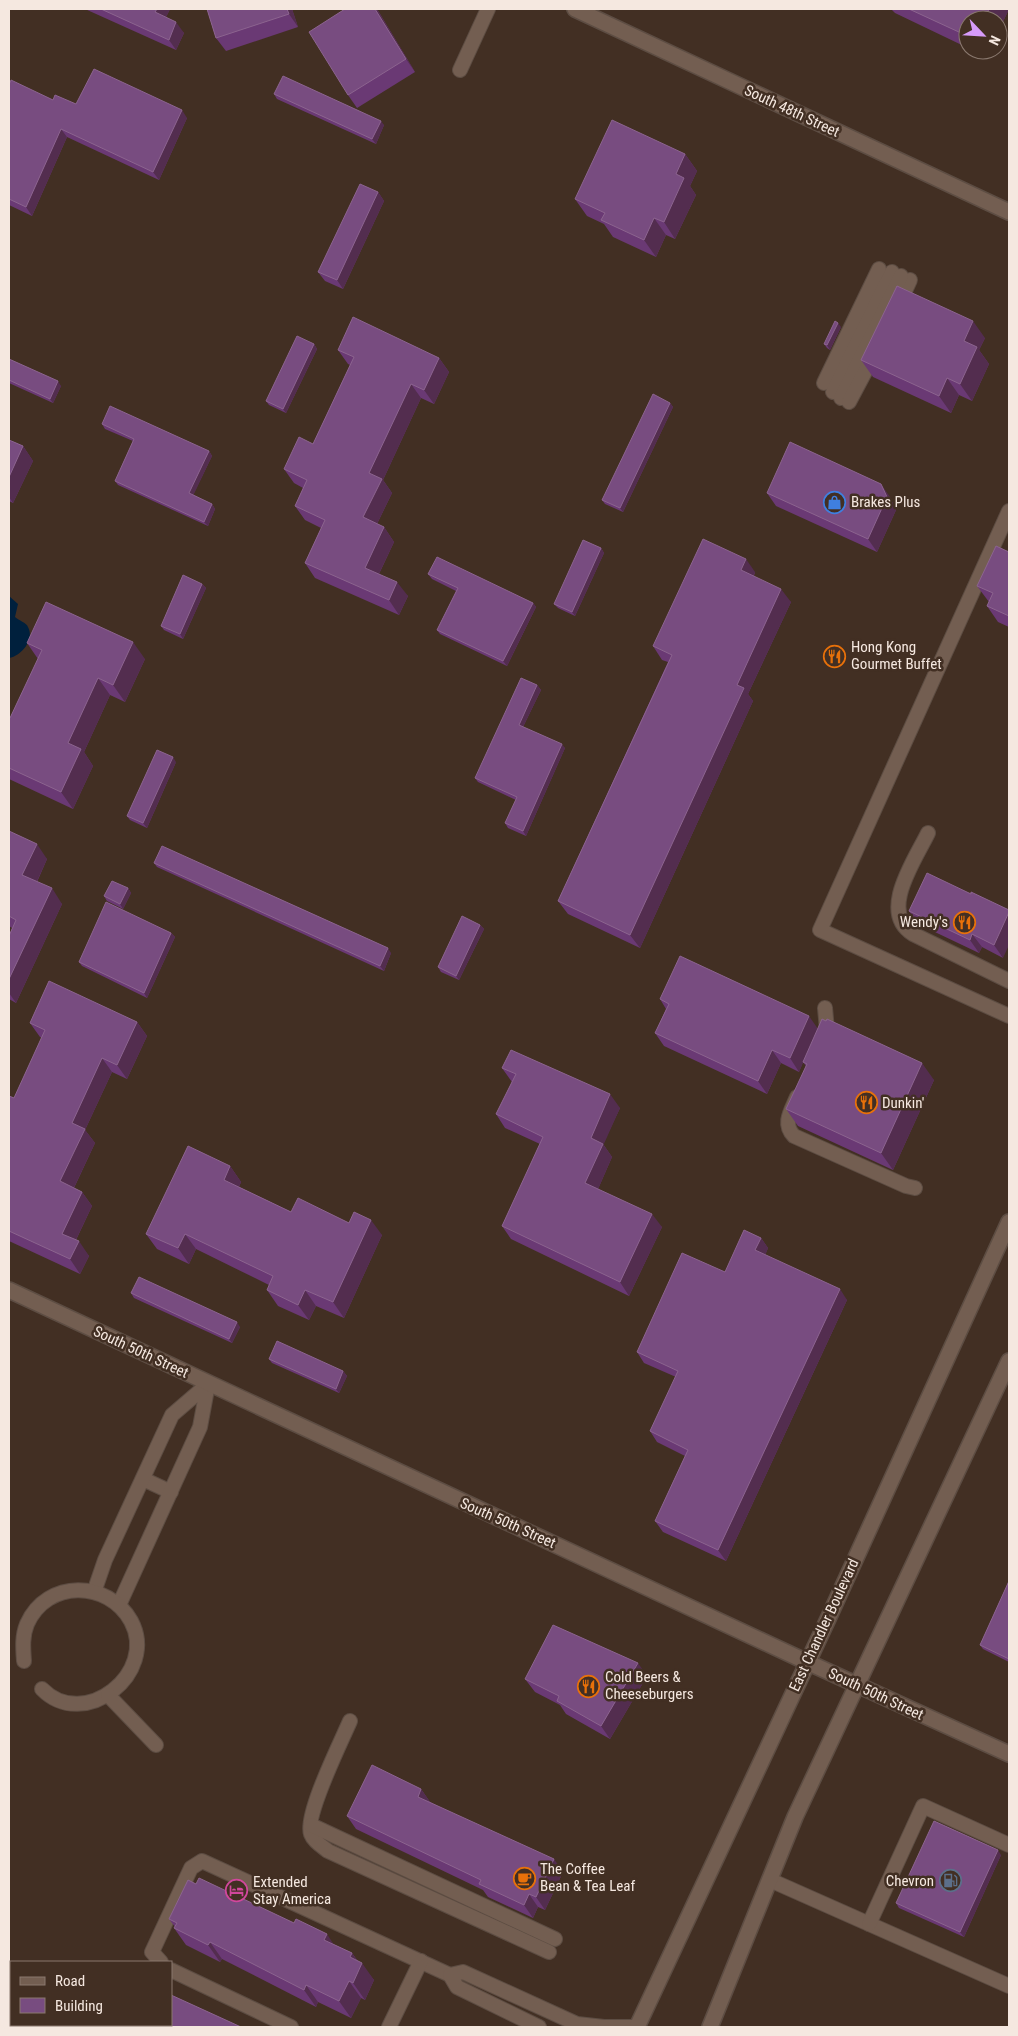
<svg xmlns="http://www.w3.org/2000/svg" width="1018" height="2036" font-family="'Roboto Condensed',sans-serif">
	<rect width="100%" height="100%" fill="#422f23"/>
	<path fill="#00203d" d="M9 596 18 604 15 617C19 621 26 622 28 627 35 640 21 656 9 658Z"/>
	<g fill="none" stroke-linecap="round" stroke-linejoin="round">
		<defs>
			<g id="lane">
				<path d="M460 70 488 9"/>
				<path d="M898 306 910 280"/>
				<path d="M824 383 879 269"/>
				<path d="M833 392 892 272"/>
				<path d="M841 398 901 276"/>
				<path d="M849 402 875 353"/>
				<path d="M1009 511 820 930 1009 1016"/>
				<path d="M928 833C915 860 878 912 913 934L1009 981"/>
				<path d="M823 1039 827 1030 825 1008"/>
				<path d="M797 1097C791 1111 782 1124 794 1136L906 1186 915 1188"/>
				<path d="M143 1479 171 1492"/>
				<path d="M94 1592 105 1560 172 1415 208 1384 200 1427 119 1605"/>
				<path d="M24 1661C23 1648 22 1636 27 1624 47 1579 108 1580 131 1621 159 1673 84 1732 42 1689"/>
				<path d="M108 1695 156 1745"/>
				<path d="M350 1721C341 1742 304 1816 311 1834 314 1842 322 1846 328 1851L549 1952"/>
				<path d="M311 1825 555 1939"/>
				<path d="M770 1880 1009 1986"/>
				<path d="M869 1924 923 1806 1009 1845"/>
				<path d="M161 1962 152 1952 191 1868 202 1861 450 1975"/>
				<path d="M171 1970 291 2027"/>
				<path d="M389 2027 421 1961"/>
				<path d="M539 2027 457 1987 450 1975 463 1972 577 2024 604 2027"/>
				<path d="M605 2027H637"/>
			</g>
			<path id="street" d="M9 1290 807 1662 1009 1754"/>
			<g id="secondary">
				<path d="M575 9 1009 212"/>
				<path d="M637 2027 828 1619 1009 1222"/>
				<path d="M710 2027 795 1817 1009 1361"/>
			</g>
		</defs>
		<use href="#lane" stroke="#5d4d43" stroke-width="16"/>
		<use href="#street" stroke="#5d4d43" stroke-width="18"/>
		<use href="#secondary" stroke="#5d4d43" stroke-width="18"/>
		<use href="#lane" stroke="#735e51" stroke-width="14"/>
		<use href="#street" stroke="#735e51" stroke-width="15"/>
		<use href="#secondary" stroke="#735e51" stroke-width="15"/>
	</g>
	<g fill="#6a3974">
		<path d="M85 9H170L166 17 184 33 176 50Z"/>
		<path d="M207 9H292L298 27 226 51 216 38Z"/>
		<path d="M377 9 415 72 357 108 348 95Z"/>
		<path d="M891 9H1009L998 32V20H968V48L895 13Z"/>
		<path d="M9 85 53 100 76 104 187 118 159 180 67 137 32 216 9 205Z"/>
		<path d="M274 94 384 125 376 144 277 99Z"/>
		<path d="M685 154 697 171 690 186 696 195 675 239 666 235 656 257 613 237 604 224 587 216 575 199Z"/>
		<path d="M378 192 384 201 343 289 325 281 318 272Z"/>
		<path d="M841 327 830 350 827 348 824 344Z"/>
		<path d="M985 338 979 350 989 364 972 401 959 395 951 413 873 377 861 360Z"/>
		<path d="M314 344 317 349 286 413 269 405 266 401Z"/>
		<path d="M338 350 439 358 449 372 434 404 421 398 383 480 392 493 377 524 384 527 394 542 379 574 408 596 399 615 315 578 305 563 321 528 305 520 295 506 303 488 294 483 284 469 313 444 350 365 348 364Z"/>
		<path d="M9 359 61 386 53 403 9 383Z"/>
		<path d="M670 403 673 407 623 512 605 504 602 500Z"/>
		<path d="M102 424 209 451 212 456 193 495 212 504 215 509 208 526 118 485 115 481 133 441 105 429Z"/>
		<path d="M9 440 23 446 33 461 13 503 9 501Z"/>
		<path d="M767 493 890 497 896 510 877 552 776 506Z"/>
		<path d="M601 548 604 553 575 616 558 608 554 604Z"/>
		<path d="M1009 552V627L998 622 987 606 989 602 977 586Z"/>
		<path d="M755 572 754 576 791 602 748 694 753 701 640 948 568 914 558 901 668 662 662 660 653 646Z"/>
		<path d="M428 574 533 603 536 607 507 666 440 634 437 630 456 591 432 579Z"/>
		<path d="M202 584 206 588 183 639 164 630 161 626Z"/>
		<path d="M27 643 145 659 125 702 110 695 84 752 93 766 73 809 9 779V718H10L38 659Z"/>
		<path d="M537 685 541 690 523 727 565 748 526 836 508 828 505 823 516 800 478 782 475 778Z"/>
		<path d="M176 762 147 828 130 820 127 816Z"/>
		<path d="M9 831 47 859 37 882 62 904 16 1003 9 999V936L12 928 9 926Z"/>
		<path d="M154 863 391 953 384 971 157 867Z"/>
		<path d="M128 888 131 893 123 909 107 901 104 896Z"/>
		<path d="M971 894 1003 958 982 947 979 953 918 924 909 911Z"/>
		<path d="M480 925 484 929 459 980 441 972 438 967Z"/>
		<path d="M171 933 175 937 147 998 82 966 79 962Z"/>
		<path d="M660 999 818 1029 934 1080 893 1170 798 1126 786 1109 806 1066 803 1062 799 1072 781 1063 767 1094 664 1046 655 1033 666 1009Z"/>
		<path d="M137 1022 147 1036 127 1079 112 1072 85 1130 95 1143 74 1188 82 1192 92 1206 76 1240 89 1256 80 1274 9 1241V1096L14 1098 42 1038 40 1037 30 1023Z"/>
		<path d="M502 1068 620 1108 603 1144 612 1157 598 1189 662 1227 629 1296 511 1239 502 1226 540 1144 505 1128 496 1114 512 1082Z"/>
		<path d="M230 1166 241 1182 239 1187 291 1212 349 1223 382 1235 344 1318 316 1306 309 1320 278 1306 267 1290 269 1285 196 1249 189 1264 157 1249 146 1234Z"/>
		<path d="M761 1238 768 1248 765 1255 847 1300 726 1561 663 1532 655 1521 685 1456 657 1442 650 1431 676 1377 644 1363 637 1352Z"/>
		<path d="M131 1293 240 1327 232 1343 134 1298Z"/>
		<path d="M269 1359 343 1371 347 1376 339 1393 272 1363Z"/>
		<path d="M1009 1581V1662L983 1649 980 1645Z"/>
		<path d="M647 1676 610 1739 566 1714 560 1705 535 1692 525 1679Z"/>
		<path d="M421 1789 430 1802 563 1872 545 1910 538 1907 533 1918 488 1897 483 1890 356 1829 347 1816Z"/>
		<path d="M1001 1855 964 1937 899 1908 896 1903Z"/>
		<path d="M196 1884 333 1944 352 1953 357 1960 374 1980 365 2000 361 1998 351 2018 318 2002 316 2007 222 1959 220 1962 186 1945 174 1928 175 1927 169 1919Z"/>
		<path d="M86 2025H171L241 2027H88Z"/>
	</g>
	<g fill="#532d4f">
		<path d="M157 9H170L163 23 155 12Z"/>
		<path d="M287 9H292L298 27 289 14Z"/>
		<path d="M375 9H377L415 72 406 59Z"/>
		<path d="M989 9H1009L998 32V20H984Z"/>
		<path d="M969 16 972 20H968V43L961 33Z"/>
		<path d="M176 22 184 33 176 50 169 40Z"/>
		<path d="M182 110 187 118 159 180 153 172Z"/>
		<path d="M381 121 384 125 376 144 372 139Z"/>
		<path d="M61 129 67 137 32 216 26 207Z"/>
		<path d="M685 154 697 171 690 186 696 195 675 239 664 222 676 174Z"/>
		<path d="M378 192 384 201 343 289 337 280Z"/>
		<path d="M654 218 666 235 656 257 644 240Z"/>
		<path d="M973 321 985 338 979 350 989 364 972 401 960 384 964 341Z"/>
		<path d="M838 323 841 327 830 350 827 345Z"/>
		<path d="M314 344 317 349 286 413 283 409Z"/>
		<path d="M439 358 449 372 434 404 424 390Z"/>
		<path d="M947 378 959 395 951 413 939 396Z"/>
		<path d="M58 381 61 386 53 403 50 399Z"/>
		<path d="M411 384 421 398 383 480 392 493 373 532 363 517 369 473Z"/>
		<path d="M670 403 673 407 623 512 620 508Z"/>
		<path d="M23 446 33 461 13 503 9 497V477Z"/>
		<path d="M209 451 212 456 192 498 189 493Z"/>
		<path d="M881 484 890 497 896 510 877 552 868 539Z"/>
		<path d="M212 504 215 509 208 526 204 522Z"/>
		<path d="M384 527 394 542 375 582 365 568Z"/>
		<path d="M601 548 604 553 575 616 572 612Z"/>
		<path d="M746 559 755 572 750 583 741 570Z"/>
		<path d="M397 582 408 596 399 615 389 600Z"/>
		<path d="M202 584 206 588 183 639 180 634Z"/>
		<path d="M781 589 791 602 748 694 753 701 640 948 630 935 737 685Z"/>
		<path d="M533 603 536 607 507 666 503 661Z"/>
		<path d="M133 642 145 659 125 702 113 685Z"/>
		<path d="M98 678 110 695 84 752 93 766 73 809 61 792 68 743Z"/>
		<path d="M537 685 541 690 522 729 519 725Z"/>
		<path d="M562 744 565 748 526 836 523 831Z"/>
		<path d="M173 757 176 762 147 828 143 823Z"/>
		<path d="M37 844 47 859 33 890 22 875Z"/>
		<path d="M52 888 62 904 16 1003 9 993V979Z"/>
		<path d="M128 888 131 893 123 909 120 904Z"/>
		<path d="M1009 912V945L1003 958 994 945Z"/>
		<path d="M480 925 484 929 459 980 456 976Z"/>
		<path d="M171 933 175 937 147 998 144 993Z"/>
		<path d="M972 934 982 947 979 953 970 940Z"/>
		<path d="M388 948 391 953 384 971 380 966Z"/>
		<path d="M809 1016 818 1029 799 1072 790 1058Z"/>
		<path d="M137 1022 147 1036 127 1079 117 1065Z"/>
		<path d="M772 1050 781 1063 767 1094 758 1081Z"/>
		<path d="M102 1058 112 1072 85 1130 95 1143 70 1196 60 1181 72 1123Z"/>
		<path d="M922 1063 934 1080 893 1170 881 1153Z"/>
		<path d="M610 1094 620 1108 603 1146V1144L612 1157 595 1196 585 1183 591 1138Z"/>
		<path d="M230 1166 241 1182 235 1196 224 1180Z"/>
		<path d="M82 1192 92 1206 72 1248 62 1234Z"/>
		<path d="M652 1214 662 1227 629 1296 620 1282Z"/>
		<path d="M371 1220 382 1235 344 1318 333 1302Z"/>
		<path d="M185 1234 196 1249 189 1264 178 1248Z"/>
		<path d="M761 1238 768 1248 763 1261 755 1250Z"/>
		<path d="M79 1241 89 1256 80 1274 70 1259Z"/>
		<path d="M840 1289 847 1300 726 1561 718 1550Z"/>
		<path d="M305 1290 316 1306 309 1320 298 1305Z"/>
		<path d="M237 1322 240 1327 232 1343 229 1339Z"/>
		<path d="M343 1371 347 1376 339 1393 336 1389Z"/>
		<path d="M638 1663 647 1676 610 1739 601 1726Z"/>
		<path d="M421 1789 430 1802 427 1810 418 1797Z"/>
		<path d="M998 1850 1001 1855 964 1937 960 1932Z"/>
		<path d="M554 1859 563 1872 545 1910 536 1897Z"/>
		<path d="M529 1894 538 1907 533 1918 524 1905Z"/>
		<path d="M327 1934 338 1951 324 1940Z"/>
		<path d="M210 1942 222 1959 220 1962 208 1945Z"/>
		<path d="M352 1953 361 1966 362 1963 374 1980 365 2000 353 1983 350 1957Z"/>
		<path d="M349 1981 361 1998 351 2018 339 2001Z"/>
		<path d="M306 1985 318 2002 316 2007 304 1990Z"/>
	</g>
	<g fill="#784c80" stroke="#8c648f">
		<path d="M101 9H157L155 12 176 22 169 40Z"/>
		<path d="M207 9H287L289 14 216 38Z"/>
		<path d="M345 9H375L406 59 348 95 309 32Z"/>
		<path d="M909 9H989L984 20H978L969 16 961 33Z"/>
		<path d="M94 69 182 110 153 172 61 129 26 207 9 199V85L11 80 53 100 55 95 76 104Z"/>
		<path d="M283 76 381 121 372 139 274 94Z"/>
		<path d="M612 120 685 154 676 174 684 178 664 222 654 218 644 240 601 220 605 213 575 199Z"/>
		<path d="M360 184 378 192 337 280 318 272Z"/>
		<path d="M897 286 973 321 964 341 977 347 960 384 947 378 939 396 861 360Z"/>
		<path d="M353 317 439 358 424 390 411 384 369 473 382 479 363 517 384 527 365 568 397 582 389 600 305 563 325 520 295 506 307 480 284 469 299 437 313 444 354 357 338 350Z"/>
		<path d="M835 321 838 323 827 345 824 344Z"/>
		<path d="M297 336 314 344 283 409 266 401Z"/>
		<path d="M9 359 58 381 50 399 9 380Z"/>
		<path d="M653 394 670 403 620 508 602 500Z"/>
		<path d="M110 406 209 451 189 493 212 504 204 522 115 481 134 439 102 424Z"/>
		<path d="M9 440 23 446 9 477Z"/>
		<path d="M790 442 881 484 887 497 868 539 767 493Z"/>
		<path d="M703 539 746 559 741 570 781 589 737 685 744 688 630 935 558 901 672 655 653 646Z"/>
		<path d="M583 540 601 548 572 612 554 604Z"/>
		<path d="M996 546 1009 552V616L987 606 993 593 977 586Z"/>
		<path d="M437 557 533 603 503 661 437 630 458 588 428 574Z"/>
		<path d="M183 575 202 584 180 634 161 626Z"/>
		<path d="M46 602 133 642 113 685 98 678 68 743 81 749 61 792 9 768V718H10L42 650 27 643Z"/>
		<path d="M521 678 537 685 519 725 562 744 523 831 505 823 517 797 475 778Z"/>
		<path d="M157 750 173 757 143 823 127 816Z"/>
		<path d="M9 831 37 844 22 875 52 888 9 979V936L16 920 9 916Z"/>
		<path d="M162 846 388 948 380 966 154 863Z"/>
		<path d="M927 873 971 894V892L1009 910V912L994 945 972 934 970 940 909 911Z"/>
		<path d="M112 881 128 888 120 904 104 896Z"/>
		<path d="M106 902 171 933 144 993 79 962Z"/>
		<path d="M462 916 480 925 456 976 438 967Z"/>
		<path d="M680 956 809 1016 790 1058 772 1050 758 1081 655 1033 669 1004 660 999Z"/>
		<path d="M49 981 137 1022 117 1065 102 1058 72 1123 85 1129 60 1181 82 1192 62 1234 79 1241 70 1259 9 1231V1096L14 1098 45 1030 30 1023Z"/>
		<path d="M822 1019 826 1021 827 1019 922 1063 881 1153 786 1109 807 1064 803 1062Z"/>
		<path d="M511 1050 610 1094 591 1138 603 1144 585 1183 652 1214 620 1282 502 1226 543 1137 496 1114 516 1074 502 1068Z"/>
		<path d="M188 1146 230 1166 224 1180 291 1212 298 1198 349 1223 354 1212 371 1220 333 1302 305 1290 298 1305 267 1290 273 1276 185 1234 178 1248 146 1234Z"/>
		<path d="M744 1230 761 1238 755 1250 840 1289 718 1550 655 1521 688 1450 650 1431 678 1371 637 1352 682 1253 725 1272Z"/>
		<path d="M139 1277 237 1322 229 1339 131 1293Z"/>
		<path d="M277 1341 343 1371 336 1389 269 1359Z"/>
		<path d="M1009 1581V1659L980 1645Z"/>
		<path d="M553 1625 638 1663 601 1726 557 1701 559 1696 525 1679Z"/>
		<path d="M372 1765 421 1789 418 1797 554 1859 536 1897 529 1894 524 1905 479 1884 481 1880 347 1816Z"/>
		<path d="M934 1821 998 1850 960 1932 896 1903Z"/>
		<path d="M199 1878 294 1923 296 1919 327 1934 324 1940 352 1953 350 1957 362 1963 353 1983 349 1981 339 2001 306 1985 304 1990 210 1942 208 1945 174 1928 177 1923 169 1919 188 1880 196 1884Z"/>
		<path d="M171 1995 241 2027H111L106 2025H171Z"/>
	</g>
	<defs>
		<symbol id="shop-ring" viewBox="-11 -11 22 22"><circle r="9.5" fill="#422f23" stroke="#3f7fe0" stroke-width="1.5"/><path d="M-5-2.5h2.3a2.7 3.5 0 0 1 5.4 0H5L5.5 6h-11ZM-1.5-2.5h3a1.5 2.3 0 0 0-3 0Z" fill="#3f7fe0"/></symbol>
		<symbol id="restaurant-ring" viewBox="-11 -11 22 22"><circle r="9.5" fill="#422f23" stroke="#e8710a" stroke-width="1.5"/><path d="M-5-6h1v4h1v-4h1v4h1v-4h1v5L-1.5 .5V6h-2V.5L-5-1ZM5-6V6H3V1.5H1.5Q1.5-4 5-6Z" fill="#e8710a"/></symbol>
		<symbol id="cafe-ring" viewBox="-11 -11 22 22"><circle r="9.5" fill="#422f23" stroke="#e8710a" stroke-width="1.5"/><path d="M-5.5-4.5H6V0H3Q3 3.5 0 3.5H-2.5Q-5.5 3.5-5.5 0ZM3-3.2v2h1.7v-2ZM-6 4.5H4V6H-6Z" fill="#e8710a"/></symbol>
		<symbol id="fuel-ring" viewBox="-11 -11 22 22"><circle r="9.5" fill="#422f23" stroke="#5c6f8a" stroke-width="1.5"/><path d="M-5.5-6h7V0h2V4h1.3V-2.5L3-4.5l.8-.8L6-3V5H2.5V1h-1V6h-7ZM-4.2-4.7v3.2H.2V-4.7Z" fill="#5c6f8a"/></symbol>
		<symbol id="hotel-ring" viewBox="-11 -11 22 22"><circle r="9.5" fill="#422f23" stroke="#d1479c" stroke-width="1.5"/><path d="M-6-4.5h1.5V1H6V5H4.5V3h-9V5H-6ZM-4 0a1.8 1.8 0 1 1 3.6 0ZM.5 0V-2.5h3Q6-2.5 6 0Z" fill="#d1479c"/></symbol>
	</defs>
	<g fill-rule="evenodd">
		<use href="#shop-ring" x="822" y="490" width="25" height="25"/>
		<use href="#restaurant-ring" x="822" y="644" width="25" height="25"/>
		<use href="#restaurant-ring" x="952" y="910" width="25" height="25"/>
		<use href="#restaurant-ring" x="854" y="1090" width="25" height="25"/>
		<use href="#restaurant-ring" x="576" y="1674" width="25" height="25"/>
		<use href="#cafe-ring" x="512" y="1866" width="25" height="25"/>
		<use href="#fuel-ring" x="938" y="1868" width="25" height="25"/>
		<use href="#hotel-ring" x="224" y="1878" width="25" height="25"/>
	</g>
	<g text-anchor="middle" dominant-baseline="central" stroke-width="5" stroke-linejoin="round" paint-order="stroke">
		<g font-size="15" fill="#f5e8e0" stroke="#422f23">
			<text transform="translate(792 111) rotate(25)">South 48th Street</text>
			<text transform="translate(141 1352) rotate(25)">South 50th Street</text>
			<text transform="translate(508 1523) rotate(24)">South 50th Street</text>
			<text transform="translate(824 1625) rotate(-65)">East Chandler Boulevard</text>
			<text transform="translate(876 1694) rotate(25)">South 50th Street</text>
		</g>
		<g font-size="15" fill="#f5e8e0" stroke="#422f23" text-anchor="start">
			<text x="851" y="502">Brakes Plus</text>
			<text x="851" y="647">Hong Kong<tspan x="851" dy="17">Gourmet Buffet</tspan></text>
			<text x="948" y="922" text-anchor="end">Wendy's</text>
			<text x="882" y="1103">Dunkin'</text>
			<text x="605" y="1677">Cold Beers &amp;<tspan x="605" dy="17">Cheeseburgers</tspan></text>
			<text x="540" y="1869">The Coffee<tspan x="540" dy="17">Bean &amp; Tea Leaf</tspan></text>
			<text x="934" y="1881" text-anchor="end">Chevron</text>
			<text x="253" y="1882">Extended<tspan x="253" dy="17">Stay America</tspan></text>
		</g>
	</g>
	<rect width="1018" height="2036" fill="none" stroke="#f5e8e0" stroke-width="20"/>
	<rect x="10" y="1961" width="162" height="65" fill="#422f23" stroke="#8a796f"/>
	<rect x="20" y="1977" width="25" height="8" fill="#735e51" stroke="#8a796f"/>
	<text x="55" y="1986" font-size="15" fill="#f5e8e0">Road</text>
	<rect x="20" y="1998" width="25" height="15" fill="#784c80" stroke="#8a796f"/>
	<text x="55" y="2011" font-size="15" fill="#f5e8e0">Building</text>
	<g transform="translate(983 35) rotate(115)"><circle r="24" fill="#422f23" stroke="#8a796f"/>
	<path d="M0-4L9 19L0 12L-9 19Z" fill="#d69bfa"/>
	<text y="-8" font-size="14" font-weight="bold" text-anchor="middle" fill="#f5e8e0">N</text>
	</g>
</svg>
